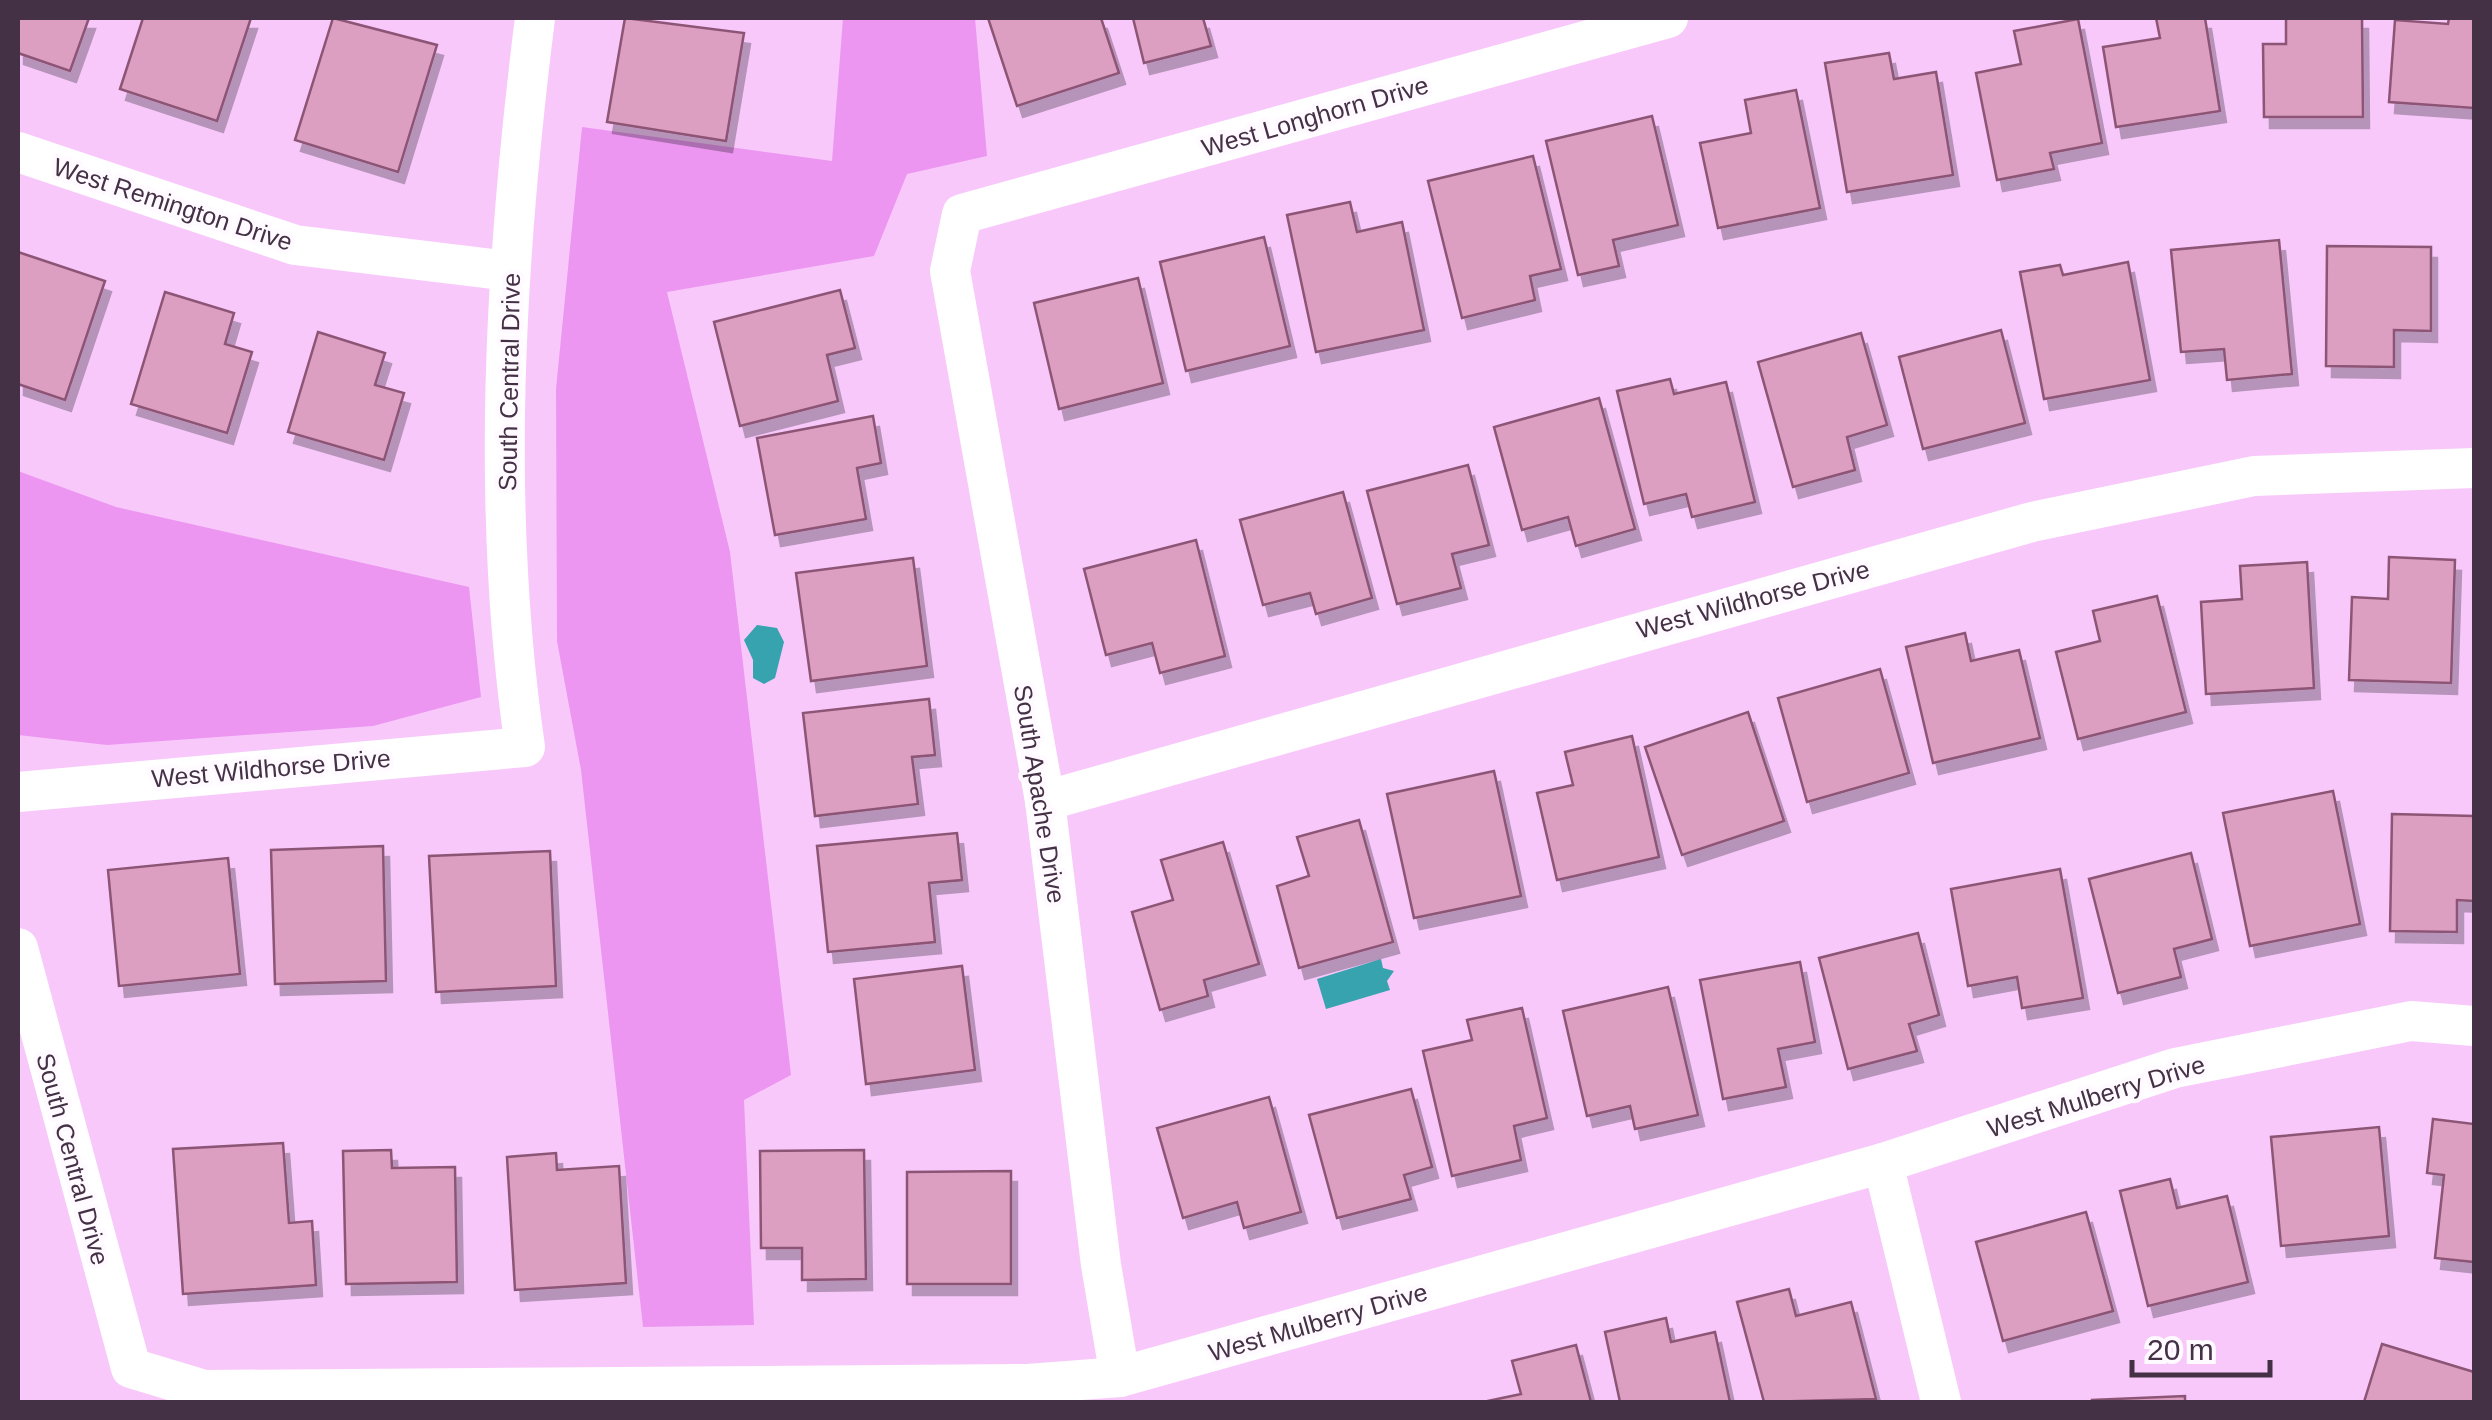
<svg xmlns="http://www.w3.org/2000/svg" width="2492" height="1420" font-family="Helvetica,sans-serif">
	<defs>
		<filter id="shadow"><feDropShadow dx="6" dy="11" stdDeviation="0" flood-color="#0004"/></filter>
	</defs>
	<rect width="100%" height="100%" fill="#f8c8fb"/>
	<g fill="#ec96f1">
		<path d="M843 18H975L987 156 907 174 874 256 667 292 730 552 791 1075 744 1100 754 1325 643 1327 581 770 557 641 556 389 582 127 832 161Z"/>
		<path d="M18 471 116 507 469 587 481 697 373 726 107 745 18 735Z"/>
	</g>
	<g fill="#36a3ae">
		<path d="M757 625 777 628 784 642 775 678 764 684 753 678V660L744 640Z"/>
		<path d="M1381 959 1383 968 1394 971 1387 981 1390 990 1326 1009 1317 979Z"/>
	</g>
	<g fill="#dc9ec1" stroke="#8d5575" stroke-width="2.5" filter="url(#shadow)">
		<path d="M18 18H89L70 71 18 53Z"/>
		<path d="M143 18H251L217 121 120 89Z"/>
		<path d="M333 18 437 45 398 172 295 140Z"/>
		<path d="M625 18 744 33 726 141 607 122Z"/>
		<path d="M988 18H1101L1119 73 1017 106Z"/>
		<path d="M1133 18H1203L1211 46 1144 63Z"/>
		<path d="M2156 18H2205L2220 111 2116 127 2103 47 2160 38Z"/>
		<path d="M2286 18H2362L2363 117H2264L2263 44H2286Z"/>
		<path d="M2449 18H2474V108L2389 102 2395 20 2448 24Z"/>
		<path d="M2078 19 2102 143 2050 153 2054 169 1997 180 1976 73 2021 64 2014 31Z"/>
		<path d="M1889 53 1894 79 1936 72 1953 175 1847 192 1825 63Z"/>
		<path d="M1796 90 1820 208 1718 228 1700 143 1751 133 1745 100Z"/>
		<path d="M1652 116 1678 225 1613 240 1619 266 1578 275 1546 141Z"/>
		<path d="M1533 156 1561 269 1530 276 1535 300 1462 318 1428 181Z"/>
		<path d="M1350 202 1357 232 1402 222 1424 330 1316 352 1287 215Z"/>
		<path d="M1264 237 1290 346 1186 371 1160 262Z"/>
		<path d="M2279 240 2292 374 2227 380 2224 349 2181 352 2171 250Z"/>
		<path d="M2327 246 2431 247V331L2394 330V367L2326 366Z"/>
		<path d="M18 252 105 281 65 400 18 384Z"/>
		<path d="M2128 262 2150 380 2044 399 2020 272 2060 265 2063 275Z"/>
		<path d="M1138 278 1163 383 1059 409 1034 303Z"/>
		<path d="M840 290 855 348 827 355 838 401 740 426 714 322Z"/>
		<path d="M165 292 234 313 225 344 252 352 227 433 131 404Z"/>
		<path d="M2001 330 2025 423 1923 449 1899 357Z"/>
		<path d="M318 332 385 353 375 385 404 393 384 460 288 432Z"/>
		<path d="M1861 333 1887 425 1847 437 1855 470 1793 487 1758 362Z"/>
		<path d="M1670 379 1674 394 1726 382 1755 502 1692 517 1686 494 1644 504 1617 391Z"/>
		<path d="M1599 398 1635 529 1576 546 1568 517 1522 530 1494 427Z"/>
		<path d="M873 416 881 463 857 468 866 519 775 535 757 438Z"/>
		<path d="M1468 465 1489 545 1452 554 1461 588 1397 604 1367 491Z"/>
		<path d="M1343 492 1372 598 1316 614 1310 593 1263 605 1240 520Z"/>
		<path d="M1196 540 1225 656 1160 673 1152 643 1106 655 1084 569Z"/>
		<path d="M2389 557 2455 560 2451 683 2349 680 2352 597 2388 599Z"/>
		<path d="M913 558 927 666 811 681 796 573Z"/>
		<path d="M2307 562 2314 688 2206 694 2201 602 2242 599 2240 566Z"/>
		<path d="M2157 596 2186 712 2078 739 2056 652 2100 641 2093 611Z"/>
		<path d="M1965 633 1971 661 2019 650 2040 738 1933 763 1906 647Z"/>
		<path d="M1880 669 1909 773 1807 802 1778 698Z"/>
		<path d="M929 699 935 755 912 757 918 804 815 816 803 713Z"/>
		<path d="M1748 712 1784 821 1682 855 1645 747Z"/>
		<path d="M1632 736 1659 857 1557 880 1537 793 1573 785 1565 752Z"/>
		<path d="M1494 771 1521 896 1414 918 1387 794Z"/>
		<path d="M2333 791 2360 924 2250 946 2223 813Z"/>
		<path d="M2392 814 2474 816V901L2457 900V932L2390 931Z"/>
		<path d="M1359 820 1393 942 1299 968 1277 886 1309 876 1297 837Z"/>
		<path d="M957 833 962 880 929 883 935 942 828 952 817 846Z"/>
		<path d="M1223 842 1259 964 1204 980 1208 996 1160 1010 1132 912 1173 900 1161 860Z"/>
		<path d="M383 846 386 981 275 984 271 850Z"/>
		<path d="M550 851 556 986 436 992 429 856Z"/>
		<path d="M2191 853 2212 939 2174 949 2181 977 2118 993 2089 879Z"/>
		<path d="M228 858 240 974 119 986 108 870Z"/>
		<path d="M2060 869 2083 998 2022 1008 2017 977 1968 986 1951 889Z"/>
		<path d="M1918 933 1939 1015 1909 1024 1917 1051 1848 1069 1819 958Z"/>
		<path d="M1800 962 1815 1042 1778 1049 1786 1087 1723 1099 1700 980Z"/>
		<path d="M962 966 975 1070 866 1084 854 979Z"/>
		<path d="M1668 987 1698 1115 1635 1129 1630 1106 1587 1116 1563 1011Z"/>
		<path d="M1522 1008 1547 1118 1514 1126 1521 1160 1452 1176 1423 1051 1472 1040 1467 1020Z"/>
		<path d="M1411 1089 1432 1167 1404 1175 1411 1199 1337 1218 1309 1115Z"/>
		<path d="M1269 1097 1301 1212 1244 1228 1237 1202 1183 1218 1157 1128Z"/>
		<path d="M2433 1119 2474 1124V1262L2435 1258 2444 1175 2427 1173Z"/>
		<path d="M2379 1127 2389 1236 2281 1246 2271 1137Z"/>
		<path d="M283 1143 289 1223 312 1221 316 1285 183 1294 173 1149Z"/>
		<path d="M391 1150 392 1168 455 1167 457 1282 346 1284 343 1151Z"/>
		<path d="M864 1150 866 1279 802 1280V1248H761L760 1151Z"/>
		<path d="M556 1153 557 1170 619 1166 626 1283 515 1290 507 1157Z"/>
		<path d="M1011 1171V1284H907V1172Z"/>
		<path d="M2170 1179 2177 1208 2227 1196 2248 1282 2148 1306 2120 1191Z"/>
		<path d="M2086 1212 2113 1311 2003 1341 1976 1242Z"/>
		<path d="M1789 1289 1796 1316 1851 1302 1876 1399 1764 1402 1737 1302Z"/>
		<path d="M1666 1318 1671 1342 1715 1332 1730 1402H1620L1605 1332Z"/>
		<path d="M2382 1344 2474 1372V1402H2364Z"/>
		<path d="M1576 1345 1591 1402H1483L1521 1394 1512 1361Z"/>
		<path d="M2185 1396V1402H2092V1400Z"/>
	</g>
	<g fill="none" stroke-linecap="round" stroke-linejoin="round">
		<g stroke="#fff" stroke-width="40">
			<path d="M18 152 295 245 509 271"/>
			<path d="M18 792 525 747C490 506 505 258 535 18"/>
			<path d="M1045 801 2032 522 2254 476 2474 468"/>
			<path d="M18 948 131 1368 204 1390 1028 1384 1120 1377 1883 1163 2175 1068 2411 1021 2474 1026"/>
			<path d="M1883 1163 1941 1402"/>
			<path d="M1120 1377 1101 1265 1045 801 950 271 962 214 1668 18"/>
		</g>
	</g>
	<g text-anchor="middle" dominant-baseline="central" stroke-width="9" stroke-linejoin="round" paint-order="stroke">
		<g font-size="25" fill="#453146" stroke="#fffaff">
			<text transform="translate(1315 116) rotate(-16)">West Longhorn Drive</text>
			<text transform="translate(173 204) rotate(18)">West Remington Drive</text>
			<text transform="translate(509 382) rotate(-89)">South Central Drive</text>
			<text transform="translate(1753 599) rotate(-15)">West Wildhorse Drive</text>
			<text transform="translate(271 768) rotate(-5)">West Wildhorse Drive</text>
			<text transform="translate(1040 794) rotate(81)">South Apache Drive</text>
			<text transform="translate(2096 1096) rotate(-17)">West Mulberry Drive</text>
			<text transform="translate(73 1159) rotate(75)">South Central Drive</text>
			<text transform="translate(1318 1322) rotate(-16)">West Mulberry Drive</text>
		</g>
	</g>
	<rect width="2492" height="1420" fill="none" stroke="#453146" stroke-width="40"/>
	<path d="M2132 1360v15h138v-15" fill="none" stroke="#453146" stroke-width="5"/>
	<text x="2147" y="1360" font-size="30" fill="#453146" stroke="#fffaff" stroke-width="8" paint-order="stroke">20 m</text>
</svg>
